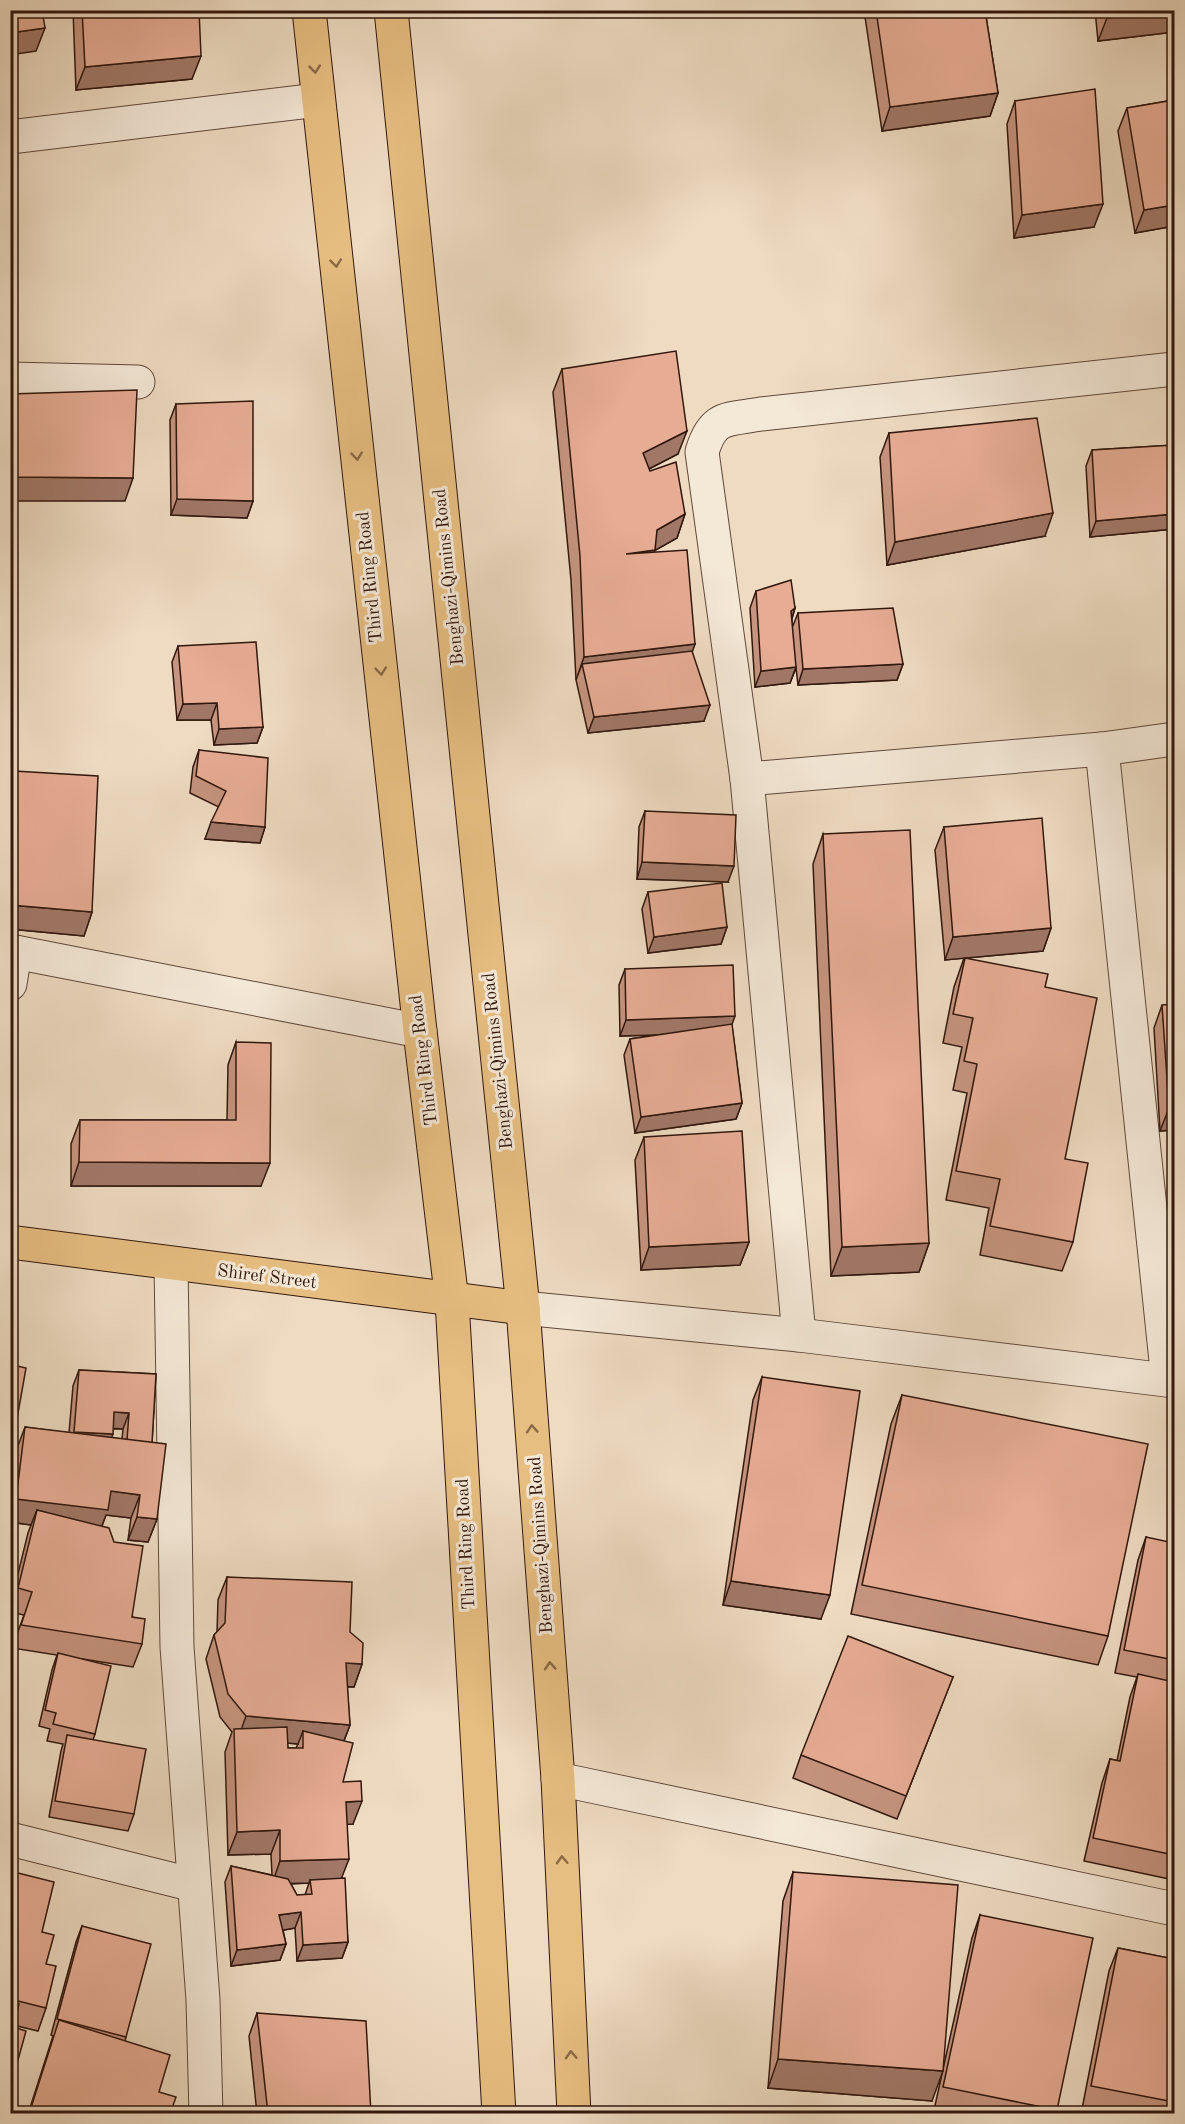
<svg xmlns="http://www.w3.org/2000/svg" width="1185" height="2124" font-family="'Old Standard TT',serif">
	<rect width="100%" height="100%" fill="#eedbc2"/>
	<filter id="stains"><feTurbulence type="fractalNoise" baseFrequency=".00333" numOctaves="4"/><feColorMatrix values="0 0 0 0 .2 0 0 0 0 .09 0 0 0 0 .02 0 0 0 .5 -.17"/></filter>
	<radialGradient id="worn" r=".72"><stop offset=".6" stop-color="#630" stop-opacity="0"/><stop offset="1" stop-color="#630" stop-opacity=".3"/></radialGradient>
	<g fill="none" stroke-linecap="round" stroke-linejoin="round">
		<defs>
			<g id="minor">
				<path d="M10 137 318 100"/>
				<path d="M10 379 138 382"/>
				<path d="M1102 749 1168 1380"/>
				<path d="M747 779 1102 749 1174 739"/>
				<path d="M10 951 420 1031"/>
				<path d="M10 984 15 952"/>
				<path d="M171 1264 177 1647 203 2000 206 2114"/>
				<path d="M523 1308 799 1335 1174 1381"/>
				<path d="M799 1335 747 779 702 452C713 415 727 420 761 414L1174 369"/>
				<path d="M558 1779 1174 1909"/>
				<path d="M10 1839 194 1885"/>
			</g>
			<g id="major">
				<path d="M309 10 420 1031 452 1301 499 2114"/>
				<path d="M391 10 523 1308 558 1779 574 2114"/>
				<path d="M10 1242 523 1308"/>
			</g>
		</defs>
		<use href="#minor" stroke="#60483a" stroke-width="35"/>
		<use href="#major" stroke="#31170d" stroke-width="35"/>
		<use href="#minor" stroke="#f4e8d7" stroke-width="33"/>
		<use href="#major" stroke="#e7be81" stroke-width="33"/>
	</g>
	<g fill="#c6947f" stroke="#31170d" stroke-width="1.5" fill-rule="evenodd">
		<path d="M73 10H199L192 79 76 90Z"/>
		<path d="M864 10H985L998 93 990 116 882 131Z"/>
		<path d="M1095 10H1174V32L1098 41Z"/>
		<path d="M1174 100V226L1135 233 1118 131 1127 108Z"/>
		<path d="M1015 101 1094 227 1014 238 1007 124Z"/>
		<path d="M562 369 678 454 649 469 650 471 685 514 677 538 655 550 654 552 695 644 692 651 704 721 588 733 576 680 571 580 553 392Z"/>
		<path d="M176 404 253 501 247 518 171 515 170 420Z"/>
		<path d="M889 433 1045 536 887 565 880 457Z"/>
		<path d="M1174 445V529L1090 537 1086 466 1092 450Z"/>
		<path d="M756 591 795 608 792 619V628L798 613 903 664 897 680 798 685 796 668 790 683 755 687 750 608Z"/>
		<path d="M178 646 263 727 257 743 214 745 211 720H177L172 662Z"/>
		<path d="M199 750 265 827 260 843 205 839 219 807 190 793 193 767Z"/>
		<path d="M14 771 92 912 84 936 10 929V782Z"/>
		<path d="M645 811 728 882 637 879 639 827Z"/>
		<path d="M944 827 1051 928 1043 951 966 958 1045 987 1065 1159 1073 1242 1062 1271 980 1255 989 1208 946 1200 967 1093 953 1090 962 1047 943 1043 954 987 964 958 945 960 935 850Z"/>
		<path d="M823 834 929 1243 919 1272 831 1276 813 864Z"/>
		<path d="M648 892 727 927 721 944 648 953 642 909Z"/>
		<path d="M625 969 732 1026 742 1103 736 1119 635 1133 624 1055 630 1039 658 1035 620 1036 619 985Z"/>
		<path d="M1162 1005 1174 1130 1160 1131 1154 1028Z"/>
		<path d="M236 1042 261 1186H71V1144L80 1120H227L228 1065Z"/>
		<path d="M644 1137 749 1242 740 1265 641 1270 635 1160Z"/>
		<path d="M10 1356 13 1365 17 1419 11 1435H10Z"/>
		<path d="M79 1370 156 1374 152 1443 157 1519 148 1542 128 1540 131 1518 106 1515 102 1526 142 1644 133 1667 82 1659 95 1734 93 1740 134 1814 128 1831 49 1817 61 1751 63 1744 47 1741 50 1729 39 1726 52 1670 57 1655 12 1648 24 1615 10 1612V1606L28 1533 31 1525 10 1522V1498L16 1451 25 1427 69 1433 73 1386ZM113 1429H123L122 1439 111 1438Z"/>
		<path d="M762 1377 821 1619 723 1605 753 1400Z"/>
		<path d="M902 1395 1108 1636 1098 1665 851 1614 891 1424Z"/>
		<path d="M1146 1537 1174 1553V1880L1084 1861 1102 1783 1110 1759 1117 1761 1130 1697 1137 1677 1115 1673 1138 1560Z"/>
		<path d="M227 1577 350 1632 362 1664 354 1687H347L350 1725 344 1741 343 1782 353 1824H347L342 1878 348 1942 342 1958 297 1961 295 1928 283 1930 286 1944 280 1960 231 1966 225 1882 231 1866 272 1875 271 1854 228 1855 225 1752 232 1732 220 1717 206 1659 214 1635 217 1632 218 1600ZM287 1743 298 1744 296 1748H288ZM309 1883 305 1895H297L291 1884Z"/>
		<path d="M953 1677 897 1819 793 1778 801 1755Z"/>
		<path d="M10 1871 42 1932 46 1964V2008L38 2031 13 2025 10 2089Z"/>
		<path d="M793 1872 932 2101 768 2088 783 1901Z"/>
		<path d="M980 1915 1057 2110 1056 2114H952L934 2110 972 1938Z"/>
		<path d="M82 1926 126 2037 125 2041 159 2092 170 2114H28L53 2036 51 2035 76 1942Z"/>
		<path d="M1118 1948 1174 1959V2114H1106L1082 2109 1109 1971Z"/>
		<path d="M257 2013 371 2114H257L249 2036Z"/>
	</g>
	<g fill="#a17868" stroke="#31170d" stroke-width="1.5">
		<path d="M1166 10H1174V32L1098 41 1107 18Z"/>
		<path d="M45 28 36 51 10 55V33Z"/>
		<path d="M201 56 192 79 76 90 85 67Z"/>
		<path d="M998 93 990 116 882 131 890 107Z"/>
		<path d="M1103 204 1094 227 1014 238 1022 215Z"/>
		<path d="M1174 205V226L1135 233 1144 210Z"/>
		<path d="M687 431 678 454 635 476 643 453Z"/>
		<path d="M10 477 133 478 125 501H10Z"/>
		<path d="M177 499 253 501 247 518 171 515Z"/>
		<path d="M1053 513 1045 536 887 565 895 542Z"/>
		<path d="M685 514 677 538 654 551 655 550 646 574 618 577 657 530Z"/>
		<path d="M1174 514V529L1090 537 1096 521Z"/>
		<path d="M795 608 790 624 791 611Z"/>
		<path d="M695 644 687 667 582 664 576 680 584 657Z"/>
		<path d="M903 664 897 680 798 685 803 669Z"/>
		<path d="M796 667 790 683 755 687 761 671Z"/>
		<path d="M217 703 211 720H177L183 704Z"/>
		<path d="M710 705 704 721 588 733 594 717Z"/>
		<path d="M263 727 257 743 214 745 219 729Z"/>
		<path d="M211 822 265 827 260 843 205 839Z"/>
		<path d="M642 862 734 866 728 882 637 879Z"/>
		<path d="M10 905 92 912 84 936 10 929Z"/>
		<path d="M727 927 721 944 648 953 654 937Z"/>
		<path d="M1051 928 1043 951 945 960 953 937Z"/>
		<path d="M735 1016 729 1033 620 1036 626 1020Z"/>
		<path d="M742 1103 736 1119 635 1133 641 1117Z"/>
		<path d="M1169 1108H1174V1130L1160 1131Z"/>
		<path d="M79 1162 270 1163 261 1186H71Z"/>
		<path d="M749 1242 740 1265 641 1270 649 1247Z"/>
		<path d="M929 1243 919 1272 831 1276 842 1247Z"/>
		<path d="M114 1412 129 1413 123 1429 108 1428Z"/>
		<path d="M74 1432 113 1434 107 1450 68 1448Z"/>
		<path d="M111 1491 140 1495 131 1518 106 1515 99 1533 37 1510 31 1525 10 1522V1514L16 1499Z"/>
		<path d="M137 1517 157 1519 148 1542 128 1540Z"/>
		<path d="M731 1581 830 1595 821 1619 723 1605Z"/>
		<path d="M346 1663 362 1664 354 1687 337 1686Z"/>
		<path d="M246 1716 350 1725 341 1748 303 1731 298 1744 238 1739Z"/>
		<path d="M362 1801 353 1824 338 1825 346 1802Z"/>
		<path d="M280 1830 271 1854 228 1855 237 1832Z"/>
		<path d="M349 1859 340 1882 310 1880 309 1883 272 1884 280 1861Z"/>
		<path d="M301 1912 295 1928 273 1932 279 1915Z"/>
		<path d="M348 1942 342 1958 297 1961 303 1945Z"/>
		<path d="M286 1944 280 1960 231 1966 237 1950Z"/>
		<path d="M778 2059 943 2071 932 2101 768 2088Z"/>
	</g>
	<g fill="#e6ac94" stroke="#31170d" stroke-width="1.5">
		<path d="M10 10H42L45 28 10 33Z"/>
		<path d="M82 10H199L201 56 85 67Z"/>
		<path d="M876 10H985L998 93 890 107Z"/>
		<path d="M1106 10H1166L1107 18Z"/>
		<path d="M1095 89 1103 204 1022 215 1015 101Z"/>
		<path d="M1174 100V205L1144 210 1127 108Z"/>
		<path d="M676 351 687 431 643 453 650 471 676 462 685 514 657 530 655 550 626 554 687 550 695 644 584 657 580 556 562 369Z"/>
		<path d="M137 390 133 478 10 477V394Z"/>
		<path d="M253 401V501L177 499 176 404Z"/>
		<path d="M1037 418 1053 513 895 542 889 433Z"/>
		<path d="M1174 445V514L1096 521 1092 450Z"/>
		<path d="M791 580 795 608 791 611 796 667 761 671 756 591Z"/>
		<path d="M893 608 903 664 803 669 798 613Z"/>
		<path d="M256 642 263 727 219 729 217 703 183 704 178 646Z"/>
		<path d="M692 651 710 705 594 717 582 664Z"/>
		<path d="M199 750 268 758 265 827 211 822 226 791 196 776Z"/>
		<path d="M14 771 98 776 92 912 10 905V801Z"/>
		<path d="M645 811 736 815 734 866 642 862Z"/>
		<path d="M1042 818 1051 928 953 937 944 827Z"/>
		<path d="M910 830 929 1243 842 1247 823 834Z"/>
		<path d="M722 883 727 927 654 937 648 892Z"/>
		<path d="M965 958 1048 974 1045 987 1097 998 1065 1159 1088 1163 1073 1242 990 1226 1000 1179 956 1171 977 1064 964 1061 973 1018 953 1014Z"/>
		<path d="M733 965 735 1016 626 1020 625 969Z"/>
		<path d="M1174 1004V1108H1169L1162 1005Z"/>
		<path d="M732 1024 742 1103 641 1117 630 1039Z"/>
		<path d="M236 1042 271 1043 270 1163 79 1162 80 1120H236Z"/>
		<path d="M742 1131 749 1242 649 1247 644 1137Z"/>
		<path d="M10 1356 13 1365 26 1368 17 1419 10 1418Z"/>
		<path d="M79 1370 156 1374 152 1443 127 1440 129 1413 114 1412 113 1434 74 1432Z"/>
		<path d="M762 1377 860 1391 830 1595 731 1581Z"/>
		<path d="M902 1395 1148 1444 1108 1636 862 1585Z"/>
		<path d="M25 1427 166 1444 157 1519 137 1517 140 1495 111 1491 108 1510 16 1499Z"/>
		<path d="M37 1510 109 1528 114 1542 143 1546 132 1617 145 1619 142 1644 21 1625 32 1592 18 1588Z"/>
		<path d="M1146 1537 1174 1543V1660L1124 1650Z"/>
		<path d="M227 1577 352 1582 350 1632 363 1643 362 1664 346 1663 350 1725 246 1716 228 1694 214 1635 225 1623Z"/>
		<path d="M848 1636 953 1677 906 1796 801 1755Z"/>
		<path d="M58 1653 111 1666 95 1734 53 1724 56 1713 45 1710Z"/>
		<path d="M1138 1674 1174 1682V1855L1093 1838 1110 1759 1120 1761Z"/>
		<path d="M287 1727 288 1748H303V1731L353 1743 343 1782 361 1781 362 1801 346 1802 349 1859 280 1861V1830L237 1832 234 1729Z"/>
		<path d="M67 1735 146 1749 134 1814 55 1801Z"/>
		<path d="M231 1866 288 1879 297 1895 312 1894 310 1880 345 1878 348 1942 303 1945 301 1912 279 1915 286 1944 237 1950Z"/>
		<path d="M10 1871 54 1882 42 1932 54 1935 46 1964 56 1966 46 2008 10 1999Z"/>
		<path d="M793 1872 958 1885 943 2071 778 2059Z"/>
		<path d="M980 1915 1093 1938 1057 2110 943 2087Z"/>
		<path d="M82 1926 151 1944 126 2037 57 2019Z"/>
		<path d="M1118 1948 1174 1959V2102L1091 2086Z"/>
		<path d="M10 2001 19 2004 13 2027 26 2031 10 2089Z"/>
		<path d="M257 2013 366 2021 371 2114H268Z"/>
		<path d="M59 2020 170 2055 159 2092 176 2097 170 2114H29Z"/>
		<path d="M919 2109 934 2114H917Z"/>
	</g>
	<defs><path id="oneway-chevron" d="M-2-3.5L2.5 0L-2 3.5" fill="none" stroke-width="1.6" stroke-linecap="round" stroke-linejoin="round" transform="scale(1.5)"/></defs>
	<g stroke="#8c6a47">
		<use href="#oneway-chevron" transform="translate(315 69) rotate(84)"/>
		<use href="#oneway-chevron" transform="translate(336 263) rotate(84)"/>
		<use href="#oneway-chevron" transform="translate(357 456) rotate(84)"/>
		<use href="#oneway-chevron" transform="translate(381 671) rotate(84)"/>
		<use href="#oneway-chevron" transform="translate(532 1429) rotate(-94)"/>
		<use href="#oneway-chevron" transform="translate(550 1666) rotate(-94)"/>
		<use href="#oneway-chevron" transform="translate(562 1860) rotate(-93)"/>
		<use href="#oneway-chevron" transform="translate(571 2055) rotate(-93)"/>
	</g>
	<g text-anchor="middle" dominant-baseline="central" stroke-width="6" stroke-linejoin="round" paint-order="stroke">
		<g font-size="18" fill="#31170d" stroke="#f4e8d7">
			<text transform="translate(370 577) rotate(-96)">Third Ring Road</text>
			<text transform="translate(449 577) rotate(-96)">Benghazi-Qimins Road</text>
			<text transform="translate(424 1060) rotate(-97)">Third Ring Road</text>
			<text transform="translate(498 1061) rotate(-96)">Benghazi-Qimins Road</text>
			<text transform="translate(267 1277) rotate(7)">Shiref Street</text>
			<text transform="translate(466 1544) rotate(-93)">Third Ring Road</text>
			<text transform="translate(541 1545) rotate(-94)">Benghazi-Qimins Road</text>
		</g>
	</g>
	<rect width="1185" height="2124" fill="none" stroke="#eedbc2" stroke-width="36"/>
	<rect x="12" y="12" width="1161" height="2100" fill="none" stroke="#31170d" stroke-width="3"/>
	<rect x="18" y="18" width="1149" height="2088" fill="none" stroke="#31170d" stroke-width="1.5"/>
	<rect width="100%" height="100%" filter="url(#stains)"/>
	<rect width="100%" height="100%" fill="url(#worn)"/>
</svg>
